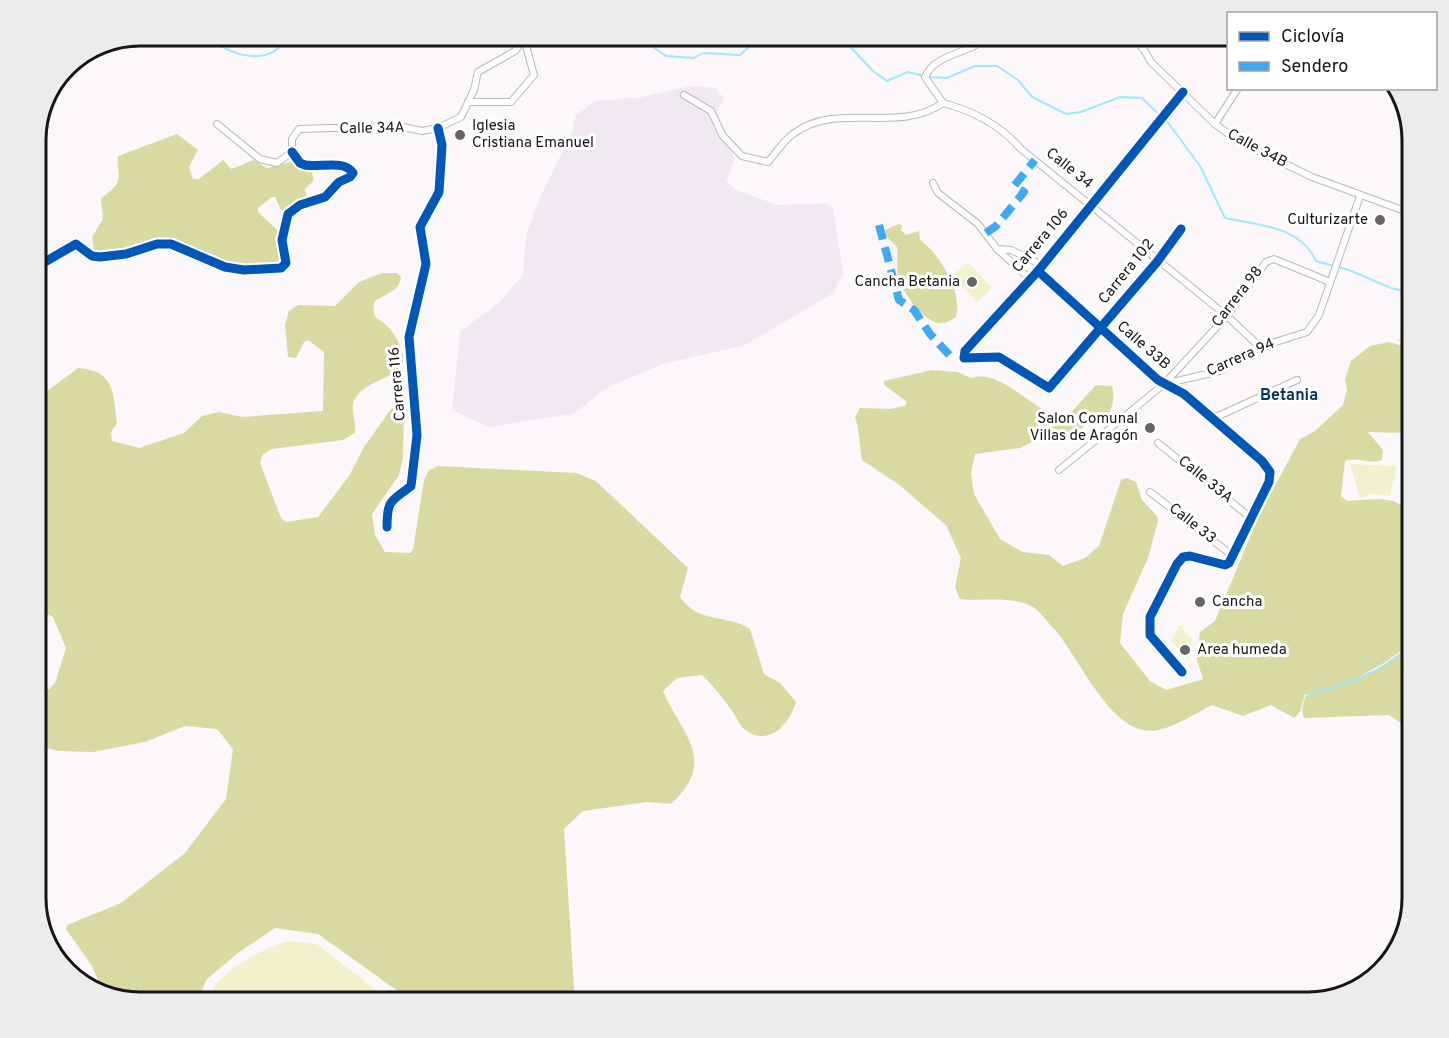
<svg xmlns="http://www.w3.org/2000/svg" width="1449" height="1038" font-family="Overpass,sans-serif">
	<rect width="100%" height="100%" fill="#fbf7fb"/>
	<path fill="#f0e9f1" d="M691 86 715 88 724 98 715 117 735 159 726 181 738 191 778 205 826 203 833 208 843 274 832 294 743 346 665 363 610 386 573 414 489 427 452 410 460 332 502 300 523 274 526 235 540 198 572 132 576 115 596 101 642 97Z"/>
	<g fill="#f0f2cb">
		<path d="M968 262 992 288 977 302 953 275Z"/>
		<path d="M1412 306 1413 307V347L1398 341Z"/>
		<path d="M1350 464 1397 466 1390 496 1373 494 1360 498Z"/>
		<path d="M1179 625H1183L1184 632 1192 638 1188 659 1171 641Z"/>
		<path d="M289 941 317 944 391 1002H220L209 993C230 966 256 951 289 941Z"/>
	</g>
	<g fill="#d9daa2">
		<path d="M177 134 198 150 189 167 193 179H199L223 160 231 169 254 160 267 168 291 162 312 173 314 180 305 189 307 198 285 210H281L275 197H272L258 208V212L277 230 281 259 274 265C253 265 230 264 210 256 198 251 180 238 167 238 143 238 124 257 94 250L92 237 103 219 101 199C105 194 112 191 116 185 122 177 116 166 118 156Z"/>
		<path d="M899 224 902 225 901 230 906 235 919 231 920 239C924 244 929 247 933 252 946 267 962 296 956 317 951 320 945 324 939 323 921 320 902 292 898 275 896 266 898 256 897 247L885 235V230Z"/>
		<path d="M382 273H397L401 277C400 292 384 294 374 302 372 322 378 316 388 327 396 335 404 350 403 361 400 379 362 380 354 401 350 410 357 423 355 433L343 440 272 449 263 454 260 463 281 518 286 522 318 517 349 476 364 447 391 409 401 406 404 411 403 458 399 475 372 514 375 535 385 552 410 553 413 549 424 480 429 470 438 466 576 473 596 481 688 568 680 597C700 625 726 613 750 629L764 674 780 683 796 702C789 725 768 749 743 728 739 724 736 716 733 712 724 699 713 686 702 675L677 678 663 691C681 734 719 760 671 804L647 802 583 811 564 829 575 1002H413L318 934 275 928 238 953 206 980 199 998 204 1002H141L102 989 92 966 66 929 67 925 121 903 185 853 226 799 233 749 217 729 185 726 145 742 93 752 57 751 36 744V688L48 690 55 683 66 648 53 617 36 608V393L47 391 78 368C115 371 113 392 117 423L111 432 112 441 139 448 184 433 202 416 219 412 242 417 323 411 324 352 308 340 304 342 296 358 288 357 285 324 289 311 298 305 335 306 359 282Z"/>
		<path d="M1389 342 1413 349V437L1403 433 1368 432 1383 450 1382 460C1369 465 1358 456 1345 461L1341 496 1347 501C1371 500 1393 494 1413 513V642L1384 663 1348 683 1379 668 1413 644V731L1389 715 1304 718 1302 710 1305 697 1312 693 1305 694 1300 712 1294 718 1271 705 1243 716 1212 705C1195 714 1176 726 1158 730 1113 740 1080 658 1055 630 1048 623 1041 612 1033 607 1009 595 985 602 960 599L955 587 961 558 946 525 898 484 862 460C859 444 860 432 855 417L860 408 890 409 905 406 907 402 884 385V381L932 370 957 372 971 378C1002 368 1034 413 1065 419L1096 385 1112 386C1116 400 1111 415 1100 424L1089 423 1074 434 1061 439 1036 440 1020 448 975 454 971 473 974 494 1000 539 1023 552 1049 555 1063 566 1085 558 1099 546 1121 480 1127 478 1136 482 1142 500 1157 516 1158 521 1148 558 1123 614 1120 643 1150 681 1166 690 1203 679 1197 660 1200 632 1215 621 1259 516 1300 439 1315 431 1343 405 1347 390 1345 379 1351 361 1370 346Z"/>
	</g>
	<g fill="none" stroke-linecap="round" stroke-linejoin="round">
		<g stroke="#a0e9fa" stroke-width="2">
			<path d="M205 36C232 56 269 69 289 36"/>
			<path d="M460 36 471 43 512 42"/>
			<path d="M637 36 666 56 694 58 703 53 740 55 761 36"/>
			<path d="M840 36 873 71 887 81 908 72 928 77 947 78 975 66H997L1018 80 1032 97 1066 114 1081 112 1120 97 1142 98 1169 124 1200 166 1225 218C1258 225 1301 226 1316 261L1349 270 1391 288 1413 293"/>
			<path d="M1307 694C1349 685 1378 672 1413 647"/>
		</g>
		<defs>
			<g id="minor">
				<path d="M1136 36 1151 62 1215 124 1238 141 1312 177 1413 214"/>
				<path d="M1142 48 1148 36"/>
				<path d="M684 95 711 111 723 136 742 156 768 162C776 153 783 141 793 134 837 100 897 135 943 103L925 77C936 52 970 55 988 36"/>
				<path d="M468 102H511L534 75 524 39"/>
				<path d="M943 103C974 111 1000 125 1021 149L1227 316 1260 347"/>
				<path d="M217 124 260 159 277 163 292 152V139L299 129 398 126 422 131 438 128 461 117 474 90 478 72 515 51 526 36"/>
				<path d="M1215 124 1238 88"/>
				<path d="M933 183 938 193 978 224 997 249 1011 250 1042 265"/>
				<path d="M1181 229 1157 262 1049 388 999 357 964 358 965 351 1038 271 1183 92"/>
				<path d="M997 249 1029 278"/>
				<path d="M36 267 76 244 92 256 100 257 126 254 157 244H171L225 267 244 270 281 268 286 263 282 240 288 214 300 205 325 197 339 182 350 177 353 173C344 159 319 168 305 165L300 163 292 152"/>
				<path d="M1038 271 1158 380 1184 394 1262 461 1270 472 1269 482 1229 563 1225 565 1190 556 1183 557 1177 564 1150 617V635L1182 672"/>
				<path d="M1165 383 1227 316 1266 262 1274 259 1330 282"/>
				<path d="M1214 418 1297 380"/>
				<path d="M1158 443 1251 518"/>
				<path d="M1059 470 1164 384 1220 371 1260 347 1307 332 1319 315 1360 196"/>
				<path d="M1150 492 1233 556"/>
				<path d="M387 527C387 499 391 502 411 486L417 435 409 337 426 264 420 227 439 192 442 145 438 128"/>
			</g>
		</defs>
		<use href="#minor" stroke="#bab8ba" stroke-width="8"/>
		<use href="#minor" stroke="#fefefe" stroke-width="6"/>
		<g stroke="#3fa9f5" stroke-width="8" stroke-dasharray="15 8" stroke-linecap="butt">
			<path d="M879 225 899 300 914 310 930 334 954 360"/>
			<path d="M986 233 996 226 1024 192 1014 186 1035 160"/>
		</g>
		<defs>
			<g id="cycleway">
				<path d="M1181 229 1157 262 1049 388 999 357 964 358 965 351 1038 271 1183 92"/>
				<path d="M36 267 76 244 92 256 100 257 126 254 157 244H171L225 267 244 270 281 268 286 263 282 240 288 214 300 205 325 197 339 182 350 177 353 173C344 159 319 168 305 165L300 163 292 152"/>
				<path d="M1038 271 1158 380 1184 394 1262 461 1270 472 1269 482 1229 563 1225 565 1190 556 1183 557 1177 564 1150 617V635L1182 672"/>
				<path d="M387 527C387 499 391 502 411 486L417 435 409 337 426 264 420 227 439 192 442 145 438 128"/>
			</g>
		</defs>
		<use href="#cycleway" stroke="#fff" stroke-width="13"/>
		<use href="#cycleway" stroke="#0057b8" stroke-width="9"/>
	</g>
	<g fill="#666467" stroke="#fff" stroke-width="2">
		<circle cx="460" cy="135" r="6"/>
		<circle cx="1380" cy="220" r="6"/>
		<circle cx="972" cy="282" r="6"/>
		<circle cx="1150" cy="428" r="6"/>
		<circle cx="1200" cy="602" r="6"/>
		<circle cx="1185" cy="650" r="6"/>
	</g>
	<g text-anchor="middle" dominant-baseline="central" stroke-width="6" stroke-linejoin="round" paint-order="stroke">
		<g font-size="15" fill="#161517" stroke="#fff" text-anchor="start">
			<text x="472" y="126">Iglesia<tspan x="472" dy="17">Cristiana Emanuel</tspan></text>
			<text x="1368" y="220" text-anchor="end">Culturizarte</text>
			<text x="960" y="282" text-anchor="end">Cancha Betania</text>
			<text x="1138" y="419" text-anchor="end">Salon Comunal<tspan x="1138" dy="17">Villas de Aragón</tspan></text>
			<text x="1212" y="602">Cancha</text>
			<text x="1197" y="650">Area humeda</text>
		</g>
		<g font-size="15" fill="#161517" stroke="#fff">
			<text transform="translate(372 129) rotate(-1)">Calle 34A</text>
			<text transform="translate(1257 149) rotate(28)">Calle 34B</text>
			<text transform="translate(1069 169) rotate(39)">Calle 34</text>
			<text transform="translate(1041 241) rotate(-50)">Carrera 106</text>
			<text transform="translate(1127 272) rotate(-51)">Carrera 102</text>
			<text transform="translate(1238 297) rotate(-52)">Carrera 98</text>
			<text transform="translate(1143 346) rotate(41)">Calle 33B</text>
			<text transform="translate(1241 358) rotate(-24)">Carrera 94</text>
			<text transform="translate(398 384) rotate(-95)">Carrera 116</text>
			<text transform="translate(1205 480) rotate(39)">Calle 33A</text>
			<text transform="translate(1192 524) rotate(38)">Calle 33</text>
		</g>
		<g font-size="16" font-weight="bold" fill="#003465" stroke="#fff">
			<text x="1289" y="396">Betania</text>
		</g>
	</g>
	<path d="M0 0H1449V1038H0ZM140 46H1308A94 94 0 0 1 1402 140V898A94 94 0 0 1 1308 992H140A94 94 0 0 1 46 898V140A94 94 0 0 1 140 46Z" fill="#ececec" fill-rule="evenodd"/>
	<path fill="none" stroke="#161517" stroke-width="3" d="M140 46H1308A94 94 0 0 1 1402 140V898A94 94 0 0 1 1308 992H140A94 94 0 0 1 46 898V140A94 94 0 0 1 140 46Z"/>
	<rect x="1227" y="12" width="210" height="78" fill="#ffffff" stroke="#a2a1a2" stroke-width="1.5"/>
	<rect x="1239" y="32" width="30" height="9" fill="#0057b8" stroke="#a2a1a2" stroke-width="1.5"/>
	<text x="1281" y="42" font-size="18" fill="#161517">Ciclovía</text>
	<rect x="1239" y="62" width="30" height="9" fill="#3fa9f5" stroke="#a2a1a2" stroke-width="1.5"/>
	<text x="1281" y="72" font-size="18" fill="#161517">Sendero</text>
</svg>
